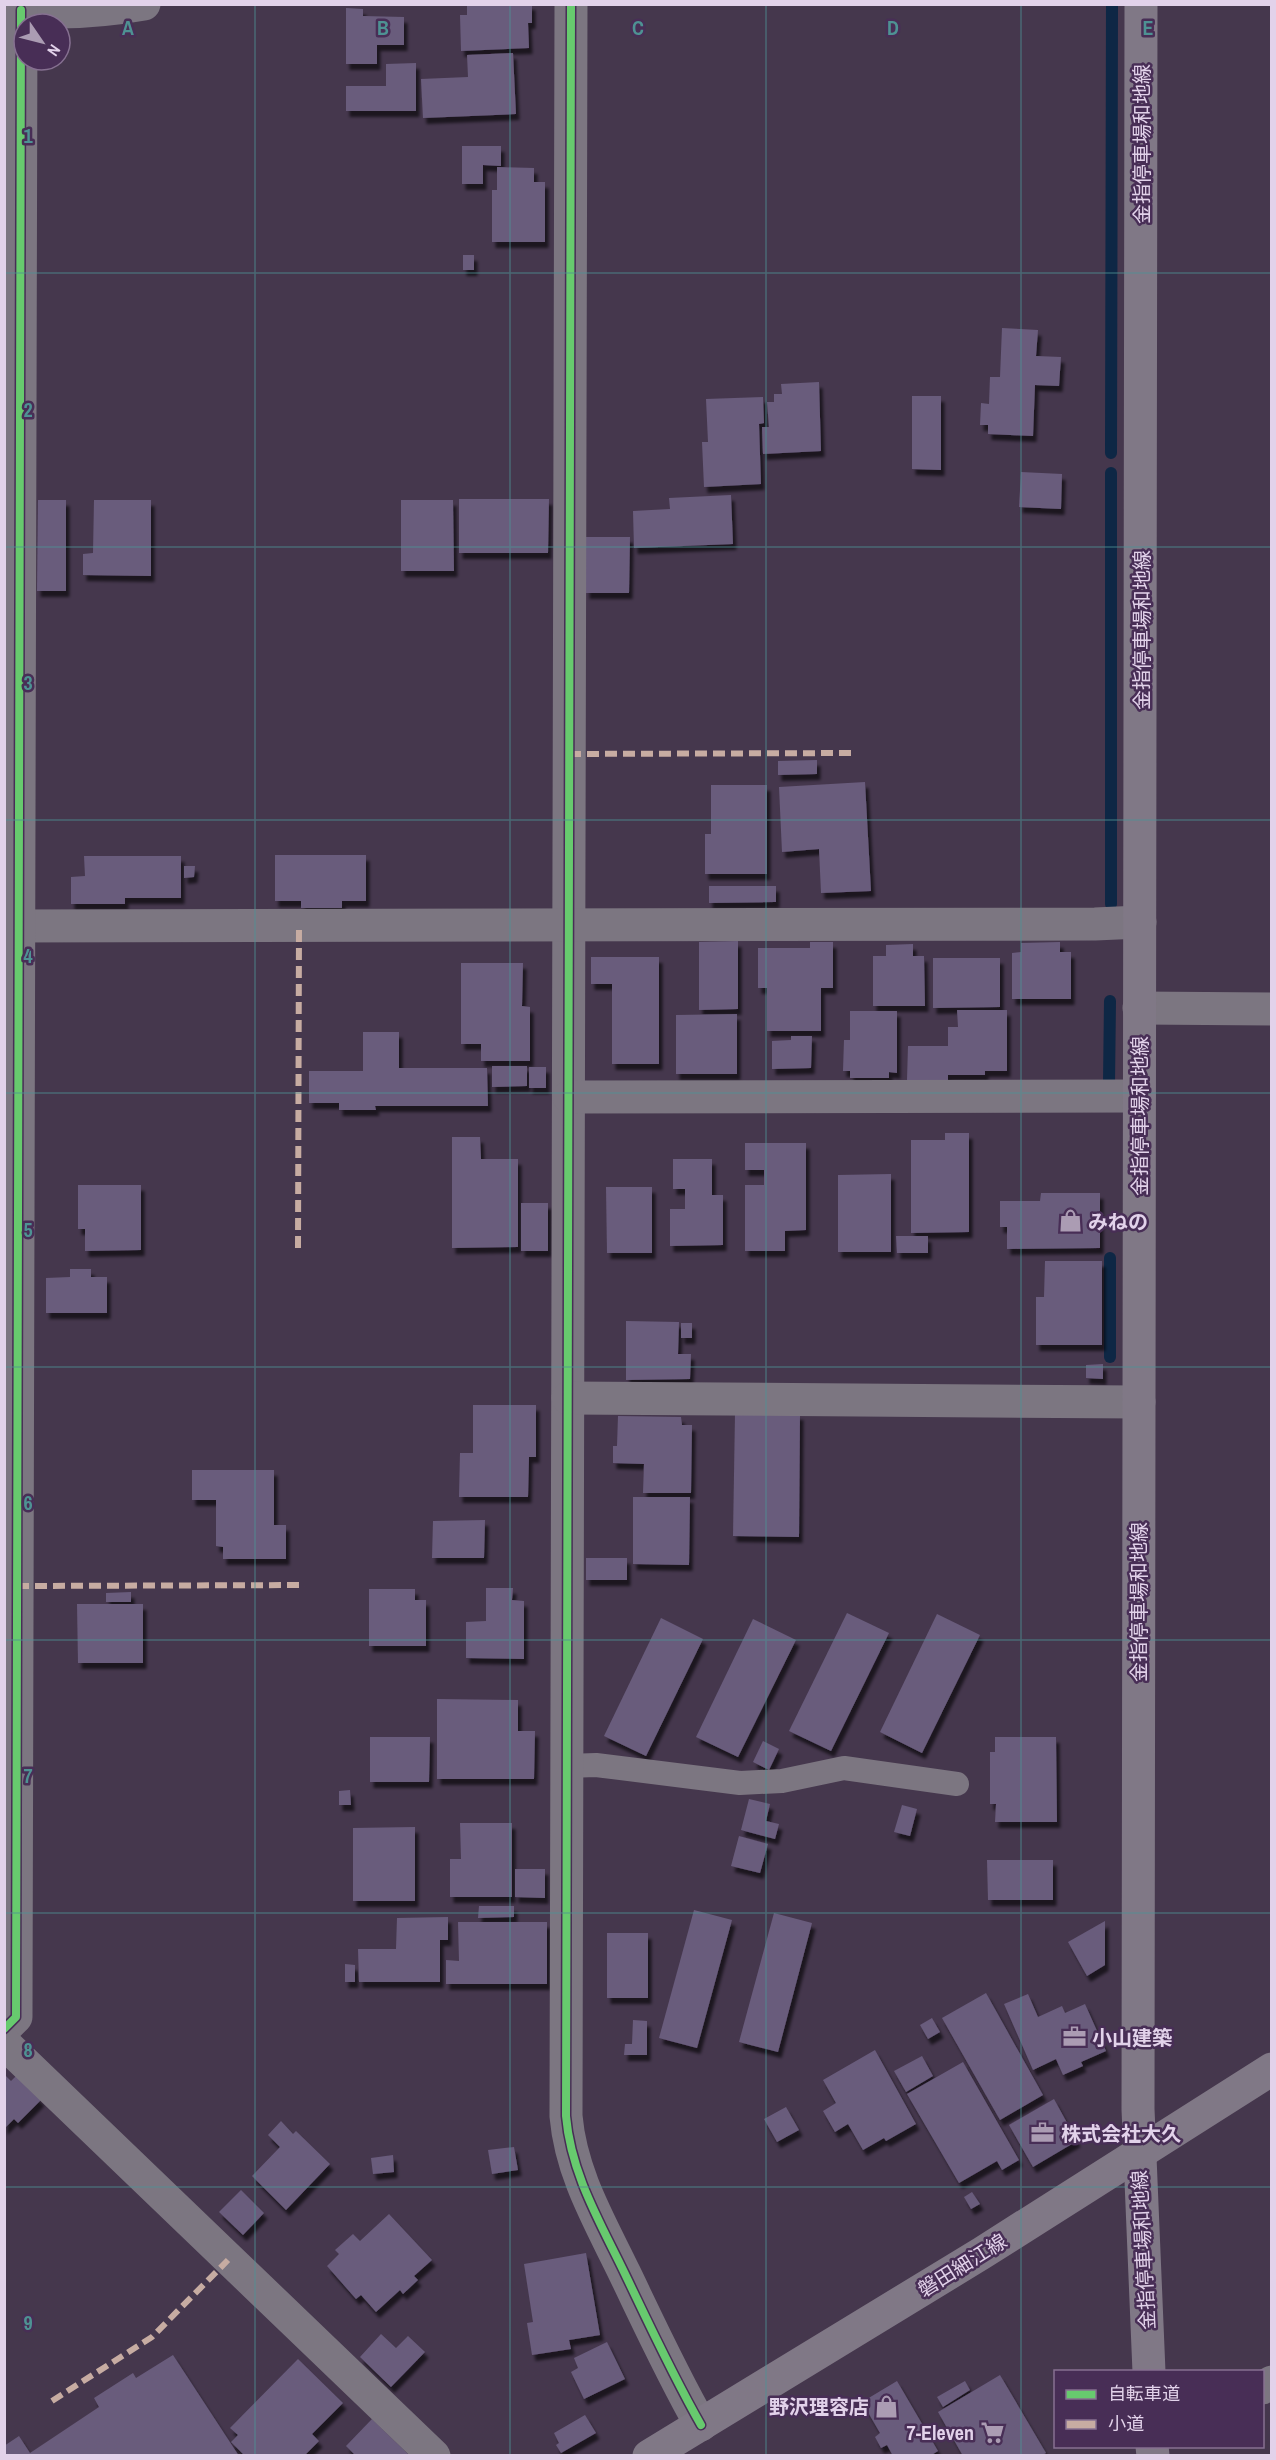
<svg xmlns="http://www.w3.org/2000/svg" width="1276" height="2460" font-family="'Archivo Narrow','Noto Sans JP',sans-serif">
	<defs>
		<filter id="shadow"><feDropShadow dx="3.5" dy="6" stdDeviation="1.5" flood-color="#0009"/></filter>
	</defs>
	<rect width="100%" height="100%" fill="#45374d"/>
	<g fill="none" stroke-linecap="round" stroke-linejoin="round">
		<g stroke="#0e2745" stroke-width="12">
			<path d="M1111 453 1112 4"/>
			<path d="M1111 904V473"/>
			<path d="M1109 1084 1110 1001"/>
			<path d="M1110 1357V1258"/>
		</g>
	</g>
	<g fill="#695c7c" filter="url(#shadow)">
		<path d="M467 4H532V23H528L529 48 461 51 460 15H467Z"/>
		<path d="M346 8 363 9V16L404 17V45H377V64H346Z"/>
		<path d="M513 53 516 114 423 118 421 79 468 77 467 55Z"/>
		<path d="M416 63V111H346V86H386V64Z"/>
		<path d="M462 146H501V166L483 165V184H462Z"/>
		<path d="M497 167 534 168V182H545V242H492V190H497Z"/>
		<rect x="463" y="255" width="11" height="15"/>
		<path d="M1002 328 1038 330 1036 356 1061 357 1059 386 1035 385 1033 436 988 434V425H980L981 403 989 404 990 377H1000Z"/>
		<path d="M819 382 821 451 763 454 762 427H769L767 402H774V394H782L781 384Z"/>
		<path d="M912 396H941V470L912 469Z"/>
		<path d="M763 397 764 423 759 424 761 484 704 487 702 442H708L706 399Z"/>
		<path d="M1021 472 1062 474 1061 509 1019 507Z"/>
		<path d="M731 495 733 544 634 548 633 511 670 509 669 498Z"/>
		<path d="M459 499H549L548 553H459Z"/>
		<path d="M38 500H66V591H37Z"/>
		<path d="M94 500H151V576L83 575V554L93 553Z"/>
		<path d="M401 500H453L454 571H401Z"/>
		<path d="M586 537H630L629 593H586Z"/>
		<path d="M817 760V774L778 775V761Z"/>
		<path d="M865 782 871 891 821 893 819 849 782 852 779 787Z"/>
		<path d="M711 785H767V874H705V834H711Z"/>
		<path d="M275 855H366V901H342V908H301V901H275Z"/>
		<path d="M84 856H181V898H125V904H71V877L85 876Z"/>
		<path d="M184 866H195L194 877 184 878Z"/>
		<path d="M709 886H776V902L709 903Z"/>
		<path d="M738 941V1009L699 1010V942Z"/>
		<path d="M810 942H833V988H821V1031H767V988H758V948H810Z"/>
		<path d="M1060 942V952H1071V999H1012V953L1021 952V943Z"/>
		<path d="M913 944V956H924L925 1006H873V956H886V945Z"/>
		<path d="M591 957H659V1064H612V984H591Z"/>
		<path d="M933 958H1000V1007L933 1008Z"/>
		<path d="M461 963H523L522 1006 530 1007V1061H481V1044H461Z"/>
		<path d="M957 1010H1007V1071H985V1075H948V1080H907L908 1046H948V1027H958Z"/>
		<path d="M850 1011H897V1073L889 1072V1078H850V1071H843L844 1040H850Z"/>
		<path d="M737 1014V1074H676V1015Z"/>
		<path d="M363 1032H399V1068H487L488 1106H375L376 1110H339V1103H309V1071H363Z"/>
		<path d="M791 1036H812L811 1068 772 1069V1041L791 1040Z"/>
		<path d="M492 1066H527V1086L492 1087Z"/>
		<rect x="529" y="1067" width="17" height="21"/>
		<path d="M945 1133H969V1232L911 1233V1140H945Z"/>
		<path d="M452 1137H480L481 1159H518V1247L452 1248Z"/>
		<path d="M745 1143H806V1230L785 1231V1251H745V1185H764V1170H745Z"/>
		<path d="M673 1159H712V1195H723V1245L670 1246V1209H685V1189H673Z"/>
		<path d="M891 1174V1252H838V1175Z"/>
		<path d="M78 1185H141V1250L85 1251V1229H78Z"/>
		<path d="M606 1187H652V1253H607Z"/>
		<path d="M1041 1193H1100V1248L1007 1249V1227H1000V1201H1040Z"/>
		<rect x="521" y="1203" width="27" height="48"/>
		<path d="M896 1236H928V1253H897Z"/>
		<path d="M1045 1261H1102V1345H1036V1297H1044Z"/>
		<path d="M70 1269H91V1277H107V1313H46V1278L70 1277Z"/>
		<path d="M626 1321 679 1322 678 1354H691L690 1379 626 1380Z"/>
		<rect x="681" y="1323" width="11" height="15"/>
		<path d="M1103 1364V1379L1086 1378V1365Z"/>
		<path d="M473 1405H536V1457H529L528 1497H459L460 1453H473Z"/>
		<path d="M735 1414H800L799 1537 733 1536Z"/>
		<path d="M618 1416 681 1417 682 1425H692L691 1493H643L644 1464 613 1463V1446H617Z"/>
		<path d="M192 1470H274V1525H286V1559H223V1547L216 1546V1500H192Z"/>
		<path d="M633 1497H690L689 1565 633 1564Z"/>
		<path d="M485 1520 484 1558H432L433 1521Z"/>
		<rect x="586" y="1558" width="41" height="22"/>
		<path d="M486 1588H513L512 1600 524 1601V1659L466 1658V1622L486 1621Z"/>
		<path d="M369 1589H415V1600H426V1646H369Z"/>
		<path d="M131 1592V1602H106V1593Z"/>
		<path d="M77 1604H143V1663H78Z"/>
		<path d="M847 1613 889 1633 831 1751 789 1731Z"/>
		<path d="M937 1614 980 1635 922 1753 880 1732Z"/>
		<path d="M661 1618 703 1639 646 1756 604 1736Z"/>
		<path d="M753 1619 796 1640 738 1757 696 1737Z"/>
		<path d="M437 1699 518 1700V1731H535L534 1779H437Z"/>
		<path d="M370 1737H430L429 1782H370Z"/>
		<path d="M995 1737H1056L1057 1822H995L996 1804H990V1752H995Z"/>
		<path d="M763 1741 779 1749 769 1770 753 1762Z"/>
		<path d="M350 1790 351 1805H339V1791Z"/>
		<path d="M749 1799 770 1804 766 1821 779 1824 775 1839 741 1830Z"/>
		<path d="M902 1805 917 1809 910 1836 894 1832Z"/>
		<path d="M460 1823H512V1897H450V1859H461Z"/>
		<path d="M415 1827V1901H353V1828Z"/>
		<path d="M739 1836 768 1844 760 1873 731 1866Z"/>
		<path d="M987 1860H1053V1900H988Z"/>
		<path d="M515 1869H545V1898L515 1897Z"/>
		<path d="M479 1906H514V1917L478 1918Z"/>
		<path d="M694 1910 732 1920 697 2048 659 2038Z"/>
		<path d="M774 1913 812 1923 778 2052 739 2042Z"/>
		<path d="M448 1917V1940H440V1982H359L358 1949H396L397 1918Z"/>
		<path d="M1105 1921V1965L1087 1976 1068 1942Z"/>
		<path d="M458 1922H547V1984H446V1960L459 1961Z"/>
		<rect x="607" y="1933" width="41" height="65"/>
		<path d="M345 1964 355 1965V1982H345Z"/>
		<path d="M986 1993 1043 2095 1000 2120 942 2018Z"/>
		<path d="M1028 1994 1038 2017 1062 2006 1065 2013 1085 2004 1106 2051 1081 2062 1083 2066 1063 2075 1056 2059 1033 2070 1004 2004Z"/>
		<path d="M932 2018 940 2032 928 2039 920 2025Z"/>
		<path d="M633 2020 647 2021V2055H624L625 2044H632Z"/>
		<path d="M875 2050 916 2124 886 2141 884 2138 863 2150 848 2124 835 2132 823 2111 836 2103 823 2080Z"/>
		<path d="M922 2056 933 2076 906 2092 894 2071Z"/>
		<path d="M963 2062 1019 2160 1002 2170 997 2161 959 2183 907 2094Z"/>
		<path d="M4 2074 11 2081 16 2076 41 2100 18 2123 14 2119 4 2129Z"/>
		<path d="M1054 2099 1077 2141 1033 2167 1009 2125Z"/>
		<path d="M786 2107 799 2130 777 2142 764 2119Z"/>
		<path d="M281 2121 293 2134 296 2131 330 2164 286 2210 252 2176 280 2147 268 2135Z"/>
		<path d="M514 2147 518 2170 492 2174 488 2150Z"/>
		<path d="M393 2155 394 2172 373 2174 371 2158Z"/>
		<path d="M241 2190 264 2213 243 2235 219 2212Z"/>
		<path d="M972 2192 980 2204 971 2209 964 2197Z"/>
		<path d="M389 2214 432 2260 414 2276 418 2280 403 2294 400 2290 376 2312 361 2295 356 2299 327 2266 339 2254 335 2250 353 2234 360 2241Z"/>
		<path d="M586 2253 600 2335 569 2340 571 2349 532 2355 527 2323 533 2322 524 2264Z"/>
		<path d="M381 2334 396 2348 408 2336 425 2352 391 2387 360 2357Z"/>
		<path d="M607 2342 625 2379 584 2399 571 2372 578 2368 574 2358Z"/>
		<path d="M173 2355 239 2456H4V2446L19 2436 30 2453 99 2407 94 2398 133 2373 136 2378Z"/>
		<path d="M298 2359 343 2403 312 2434 319 2441 304 2456H245L231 2442 238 2435 230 2428Z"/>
		<path d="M1000 2375 1046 2453 1041 2456H963L938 2412Z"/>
		<path d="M897 2381 938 2451 930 2456H893L887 2445 881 2448 875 2437 880 2433 862 2402Z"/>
		<path d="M965 2381 970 2390 943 2407 937 2397Z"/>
		<path d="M585 2415 596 2433 561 2453 556 2445 559 2443 554 2433Z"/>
		<path d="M372 2419 410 2456H356L346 2446Z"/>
	</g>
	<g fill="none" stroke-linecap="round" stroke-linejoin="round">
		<path stroke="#7c7681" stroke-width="24" d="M567 1766 596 1765 740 1783 782 1781 844 1768 957 1784"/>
		<g stroke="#7c7681" stroke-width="33">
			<path d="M571 4 566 2116C571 2174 600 2222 625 2274 649 2324 673 2376 701 2425"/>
			<path d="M4 8C50 15 99 12 144 4"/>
			<path d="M4 926 1095 924 1140 922"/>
			<path d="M1139 1008 1272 1009"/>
			<path d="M569 1097 1139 1096"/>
			<path d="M568 1398 1139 1402"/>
			<path d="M4 2029 16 2017 21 10"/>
			<path d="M4 2043 434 2456"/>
			<path d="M1262 2388 1272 2382"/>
		</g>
		<g stroke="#807886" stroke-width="33">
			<path d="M1141 4 1138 2109 1149 2372"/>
			<path d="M1152 2446 1153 2456"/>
			<path d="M649 2456 982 2253 1272 2069"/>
		</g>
		<g stroke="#c7aca2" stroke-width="6" stroke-dasharray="12 6" stroke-linecap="butt">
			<path d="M569 754 856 753"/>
			<path d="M298 1248 299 926"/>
			<path d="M17 1586 305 1585"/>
			<path d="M52 2401 152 2337 228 2260"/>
		</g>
		<defs>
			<g id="cycleway">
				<path d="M571 4 566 2116C571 2174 600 2222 625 2274 649 2324 673 2376 701 2425"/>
				<path d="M4 2029 16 2017 21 10"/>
			</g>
		</defs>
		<use href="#cycleway" stroke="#482e56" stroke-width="11"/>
		<use href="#cycleway" stroke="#67ca6e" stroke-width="8"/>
	</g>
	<path fill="none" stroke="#4e9293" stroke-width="1.5" stroke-opacity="0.55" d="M255 4V2456M510 4V2456M766 4V2456M1021 4V2456M4 273H1272M4 547H1272M4 820H1272M4 1093H1272M4 1367H1272M4 1640H1272M4 1913H1272M4 2187H1272"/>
	<defs>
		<symbol id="shop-bare" viewBox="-9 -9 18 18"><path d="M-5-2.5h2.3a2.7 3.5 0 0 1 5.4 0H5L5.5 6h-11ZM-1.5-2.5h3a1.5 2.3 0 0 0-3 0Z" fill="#ab9cb3" stroke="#482e56" stroke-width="2.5" paint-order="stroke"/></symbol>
		<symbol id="office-bare" viewBox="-9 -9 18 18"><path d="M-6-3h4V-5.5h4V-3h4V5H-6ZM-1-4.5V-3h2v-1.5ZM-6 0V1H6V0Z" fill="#ab9cb3" stroke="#482e56" stroke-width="2.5" paint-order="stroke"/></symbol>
		<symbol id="supermarket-bare" viewBox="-9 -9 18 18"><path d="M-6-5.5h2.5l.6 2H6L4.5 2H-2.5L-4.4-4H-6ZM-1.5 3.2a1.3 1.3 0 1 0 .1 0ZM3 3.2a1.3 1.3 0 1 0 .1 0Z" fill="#ab9cb3" stroke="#482e56" stroke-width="2.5" paint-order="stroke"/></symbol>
	</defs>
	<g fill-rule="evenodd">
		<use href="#shop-bare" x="1054" y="1204" width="33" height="33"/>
		<use href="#office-bare" x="1058" y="2020" width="33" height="33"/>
		<use href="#office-bare" x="1026" y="2116" width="33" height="33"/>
		<use href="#shop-bare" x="870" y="2390" width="33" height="33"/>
		<use href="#supermarket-bare" x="976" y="2416" width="33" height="33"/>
	</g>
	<g text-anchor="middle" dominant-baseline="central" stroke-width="5" stroke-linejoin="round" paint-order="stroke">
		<g font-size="20" fill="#e2d2ea" stroke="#482e56">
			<text transform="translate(1141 144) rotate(-90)">金指停車場和地線</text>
			<text transform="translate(1141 630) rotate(-90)">金指停車場和地線</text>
			<text transform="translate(1139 1116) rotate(-90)">金指停車場和地線</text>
			<text transform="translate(1138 1602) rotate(-90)">金指停車場和地線</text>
			<text transform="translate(1143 2250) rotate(-93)">金指停車場和地線</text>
			<text transform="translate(962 2265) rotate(-32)">磐田細江線</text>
		</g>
		<g font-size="20" font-weight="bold" fill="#e2d2ea" stroke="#482e56" text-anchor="start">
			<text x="1088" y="1221">みねの</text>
			<text x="1092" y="2037">小山建築</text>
			<text x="1061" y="2133">株式会社大久</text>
			<text x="869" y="2406" text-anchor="end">野沢理容店</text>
			<text x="974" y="2432" text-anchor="end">7-Eleven</text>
		</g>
	</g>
	<g font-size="20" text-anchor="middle" font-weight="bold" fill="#4e9293" stroke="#482e56" stroke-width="5" stroke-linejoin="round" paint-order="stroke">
		<text x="128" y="35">A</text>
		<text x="383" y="35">B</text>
		<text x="638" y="35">C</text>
		<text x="893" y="35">D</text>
		<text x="1148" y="35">E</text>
		<text x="28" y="143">1</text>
		<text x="28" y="417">2</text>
		<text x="28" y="690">3</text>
		<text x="28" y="963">4</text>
		<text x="28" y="1237">5</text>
		<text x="28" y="1510">6</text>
		<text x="28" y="1783">7</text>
		<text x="28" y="2057">8</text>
		<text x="28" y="2330">9</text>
	</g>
	<rect width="1276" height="2460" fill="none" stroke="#e2d2ea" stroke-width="12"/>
	<rect x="1054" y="2370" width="210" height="78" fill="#482e56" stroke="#867091" stroke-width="1.5"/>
	<rect x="1066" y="2390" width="30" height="9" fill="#67ca6e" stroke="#867091" stroke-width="1.5"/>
	<text x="1108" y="2400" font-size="18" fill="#e2d2ea">自転車道</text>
	<rect x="1066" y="2420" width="30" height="9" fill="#c7aca2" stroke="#867091" stroke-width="1.5"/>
	<text x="1108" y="2430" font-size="18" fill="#e2d2ea">小道</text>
	<g transform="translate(42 42) rotate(125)"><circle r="28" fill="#482e56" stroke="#867091" stroke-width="1.5"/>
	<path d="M0-4.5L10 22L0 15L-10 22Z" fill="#ab9cb3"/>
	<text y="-9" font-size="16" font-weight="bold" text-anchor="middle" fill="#e2d2ea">N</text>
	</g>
</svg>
